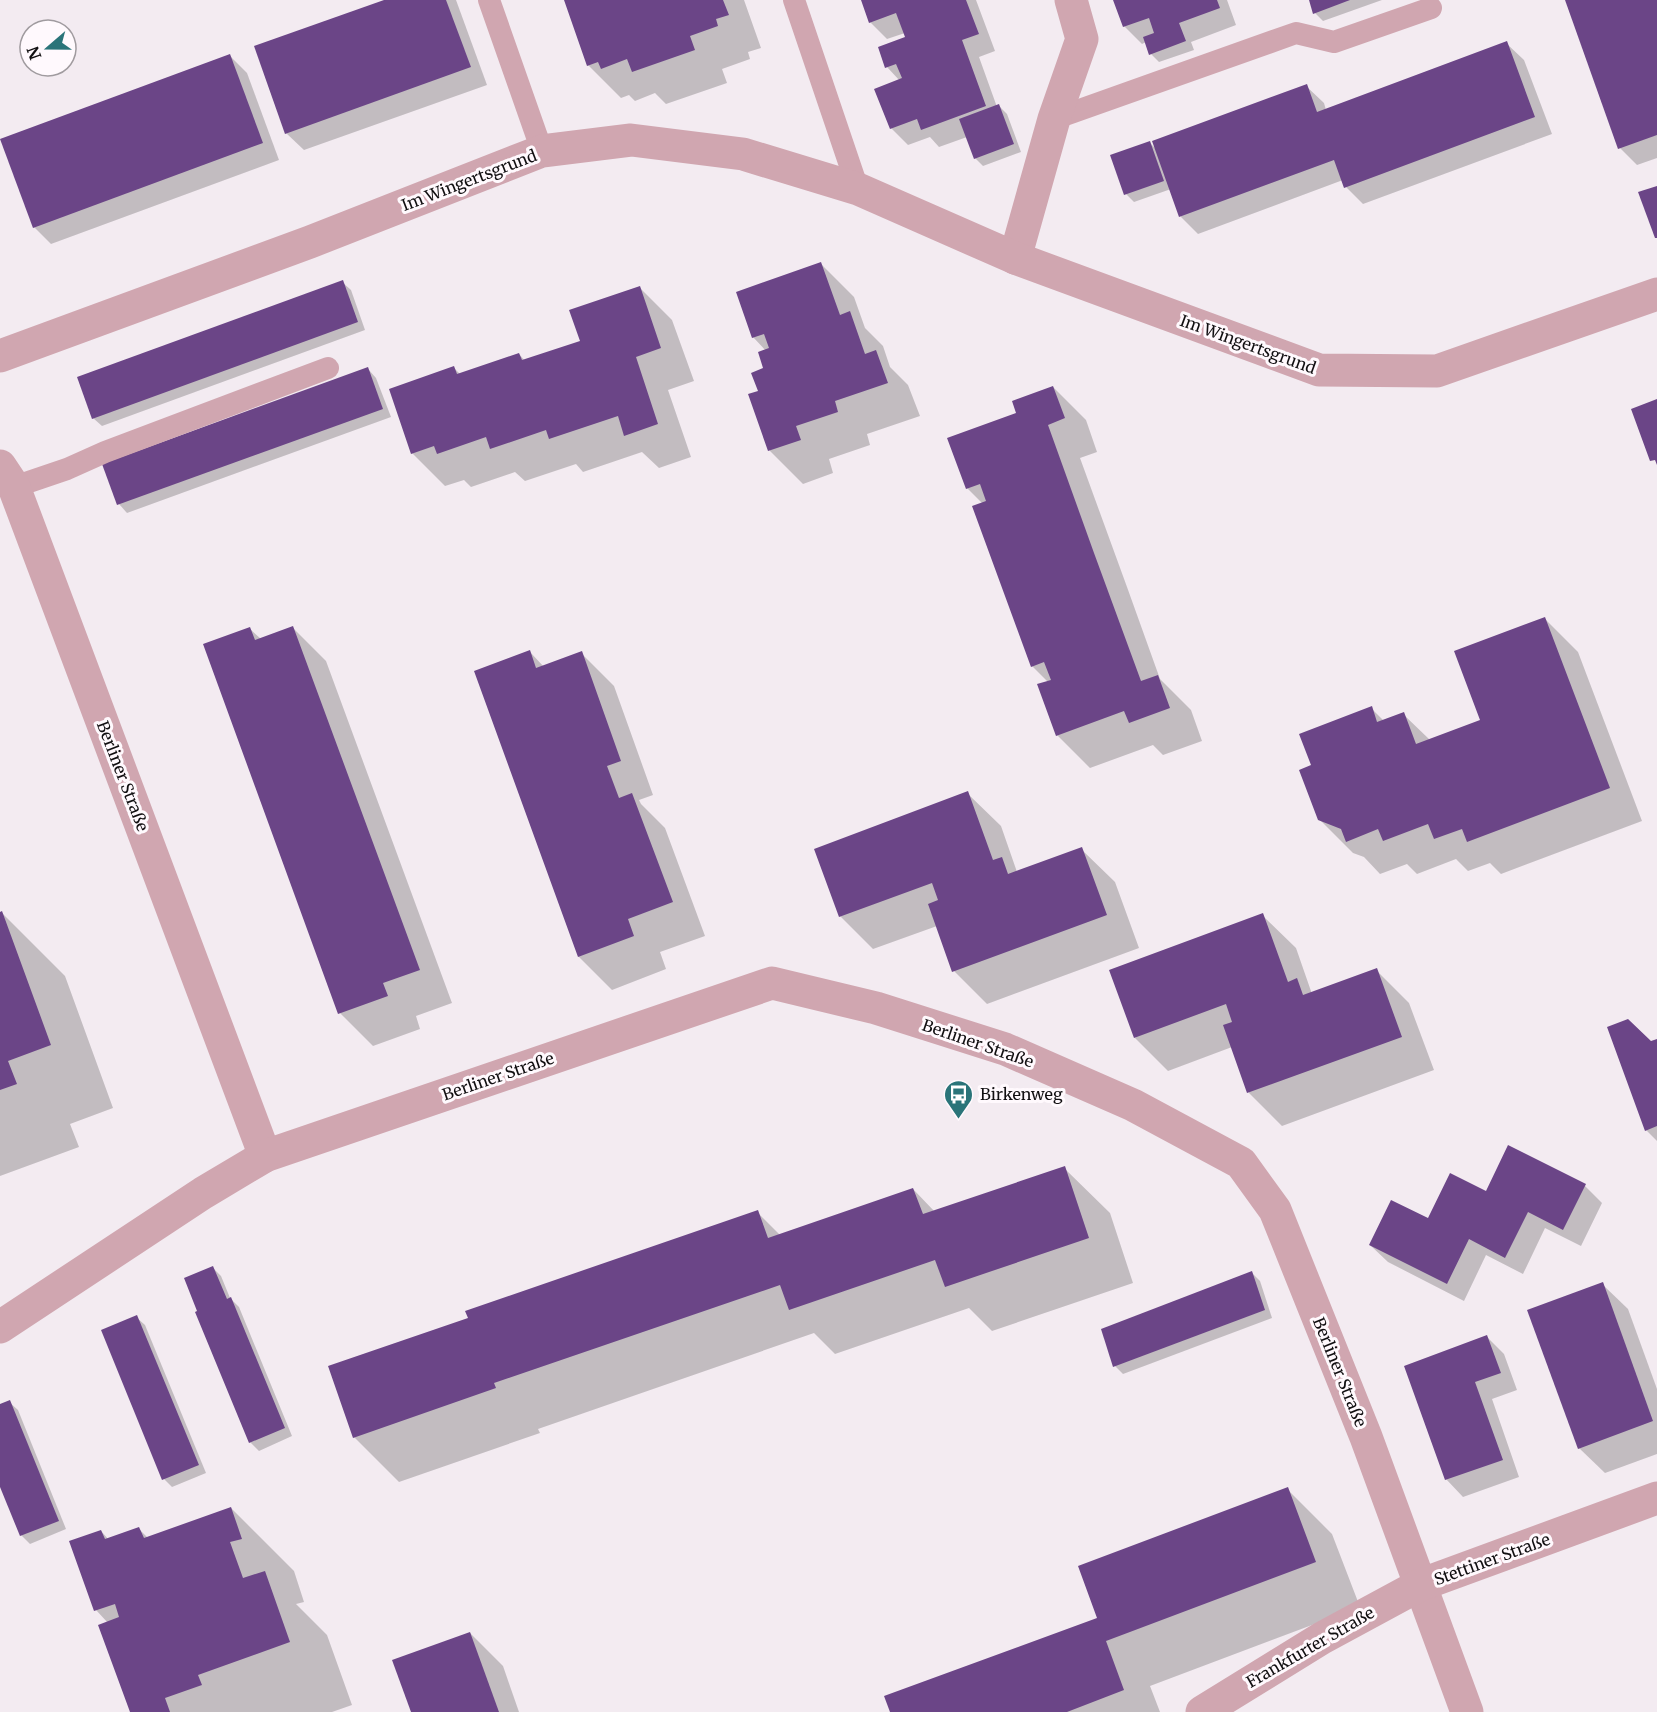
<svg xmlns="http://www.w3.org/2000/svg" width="1657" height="1712" font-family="Merriweather,serif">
	<rect width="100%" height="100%" fill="#f3ebf1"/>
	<g fill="#0003">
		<path d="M388 0H456L487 85 304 150 286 133Z"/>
		<path d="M565 0H744L761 48 748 52 750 59 722 69 727 83 666 104 655 93 635 101 629 95 621 98 588 65Z"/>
		<path d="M862 0H976L995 51 979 57 997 107 999 106 1007 114 1021 152 983 166 975 158 967 137 939 147 930 137 908 145 891 128 900 81 887 67 907 38 905 33 887 39 870 22Z"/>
		<path d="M1115 0H1227L1236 25 1191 42 1194 50 1159 62 1151 54 1146 42 1142 44 1124 26Z"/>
		<path d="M1310 0H1382L1323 21 1315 13Z"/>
		<path d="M1567 0H1657V158L1637 165 1620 148Z"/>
		<path d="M1506 43 1524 60 1552 134 1363 204 1346 187 1343 180 1198 234 1181 217 1171 189 1134 202 1126 194 1149 142 1156 149 1306 86 1324 103 1326 110Z"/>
		<path d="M230 56 247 73 279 160 51 244 34 227Z"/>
		<path d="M821 264 854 297 865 328 883 346 890 367 908 385 920 416 867 434 870 445 829 459 833 473 803 484 770 451 750 395 760 392 766 351 753 337Z"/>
		<path d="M342 282 351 290 365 330 102 426 93 418Z"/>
		<path d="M639 287 672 320 694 381 668 390 691 457 659 468 642 452 583 472 576 464 525 481 515 472 471 487 464 480 445 486 412 453 454 368 460 374 519 354 525 361 582 342Z"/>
		<path d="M368 369 376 378 391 417 127 513 119 504 104 465Z"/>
		<path d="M1053 387 1086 420 1097 452 1080 458 1127 587 1160 679 1191 710 1202 741 1163 755 1153 745 1090 768 1057 735 1048 682 1032 666 983 504 967 488 1018 414Z"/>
		<path d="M1545 619 1578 652 1642 821 1501 874 1490 863 1468 871 1456 859 1417 874 1407 864 1380 874 1364 857 1353 853 1319 819 1313 766 1371 708 1384 721 1403 714 1430 740 1482 721Z"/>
		<path d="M293 628 326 661 452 1003 416 1016 420 1029 373 1046 340 1013 250 629 261 639Z"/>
		<path d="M530 652 544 667 581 653 614 686 653 795 639 800 641 804 665 828 705 936 660 952 666 969 612 990 579 957Z"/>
		<path d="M967 793 1001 826 1017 872 1081 849 1115 882 1139 948 987 1004 954 971 937 926 873 949 840 916Z"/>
		<path d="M2 913 65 976 113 1108 70 1124 79 1147 0 1176V914Z"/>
		<path d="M1262 915 1296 948 1312 994 1376 970 1409 1003 1434 1070 1282 1126 1249 1093 1232 1047 1168 1071 1135 1038Z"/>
		<path d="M1657 1040V1141L1646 1130 1651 1042Z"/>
		<path d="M1064 1168 1110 1213 1133 1283 992 1331 969 1308 835 1354 814 1333 538 1429 540 1433 399 1482 354 1437 470 1319 757 1212 780 1235 913 1189 935 1212Z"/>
		<path d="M1585 1186 1602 1203 1581 1246 1545 1228 1523 1274 1486 1255 1464 1301 1388 1262 1370 1245 1487 1193Z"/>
		<path d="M213 1268 221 1276 230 1298 239 1307 292 1436 259 1451 250 1442Z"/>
		<path d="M1252 1273 1260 1281 1272 1318 1123 1374 1115 1366Z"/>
		<path d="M1602 1284 1628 1309 1657 1389V1454L1605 1473 1579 1448Z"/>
		<path d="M136 1317 145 1325 206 1473 172 1487 164 1479Z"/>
		<path d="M1487 1337 1504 1354 1517 1390 1492 1399 1519 1477 1463 1497 1446 1479Z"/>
		<path d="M9 1402 18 1410 66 1529 30 1544 21 1535 0 1483V1406Z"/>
		<path d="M1287 1489 1332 1534 1360 1607 1150 1686 1160 1712H892L1099 1619Z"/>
		<path d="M231 1508 294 1571 304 1602 296 1604 327 1635 352 1705 332 1712H132L108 1623 96 1610 101 1531 109 1540 139 1529 148 1538Z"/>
		<path d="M470 1633 503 1666 519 1712H412Z"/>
	</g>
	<g fill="#6b4587">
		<path d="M384 0H446L471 67 285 134 254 46Z"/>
		<path d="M564 0H723L729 15 716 19 718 26 690 36 695 50 632 72 627 59 601 69 598 62 587 66Z"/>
		<path d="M861 0H966L979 34 962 40 986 106 921 130 917 119 890 129 874 89 902 78 896 64 885 68 878 47 905 37 896 13 869 23Z"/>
		<path d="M1113 0H1217L1220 8 1179 23 1186 41 1149 55 1143 37 1154 33 1149 18 1123 27Z"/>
		<path d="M1309 0H1350L1313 14Z"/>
		<path d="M1565 0H1657V135L1618 149Z"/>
		<path d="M1507 41 1535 117 1344 188 1334 160 1179 217 1152 141 1307 84 1317 112Z"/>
		<path d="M230 54 263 143 33 228 0 139Z"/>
		<path d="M999 104 1014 144 974 159 959 119Z"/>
		<path d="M1150 141 1164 181 1124 195 1110 155Z"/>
		<path d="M1657 186V238H1655L1638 192Z"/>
		<path d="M821 262 840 315 850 311 865 354 876 350 888 383 835 401 838 412 796 426 801 440 768 451 748 394 758 391 751 373 763 368 758 352 769 348 764 334 752 338 736 292Z"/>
		<path d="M343 280 358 322 92 419 77 377Z"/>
		<path d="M640 286 661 348 636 357 658 424 624 436 618 416 549 439 546 430 490 449 486 437 437 454 434 446 411 454 389 389 454 366 457 374 519 353 522 360 580 341 569 310Z"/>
		<path d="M368 367 383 409 117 505 102 464Z"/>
		<path d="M1053 386 1065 418 1048 425 1094 553 1141 681 1158 675 1170 708 1129 723 1124 711 1056 736 1037 684 1051 680 1044 662 1031 667 972 506 986 501 980 484 966 489 947 438 1016 413 1012 401Z"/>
		<path d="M1657 399V465L1655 460 1650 461 1631 409Z"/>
		<path d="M1545 617 1610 788 1467 842 1462 829 1434 839 1428 824 1383 841 1378 829 1346 842 1341 829 1318 820 1299 770 1311 765 1299 734 1372 706 1377 722 1404 712 1416 744 1480 720 1454 651Z"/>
		<path d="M293 626 420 970 383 983 388 996 338 1014 203 644 250 627 255 640Z"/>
		<path d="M530 650 536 668 582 651 621 761 607 766 619 798 632 793 673 902 628 919 634 936 578 957 474 671Z"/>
		<path d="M968 791 993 860 1002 857 1008 874 1082 847 1107 915 952 972 928 904 938 900 932 883 839 917 814 849Z"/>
		<path d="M2 911 51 1045 8 1061 17 1084 0 1090V912Z"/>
		<path d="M1263 913 1288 982 1297 978 1303 995 1377 968 1402 1037 1247 1093 1223 1025 1232 1022 1226 1004 1134 1038 1109 970Z"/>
		<path d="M1628 1019 1651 1041 1657 1039V1126L1645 1131 1607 1027Z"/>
		<path d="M1508 1145 1586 1184 1563 1230 1528 1212 1505 1258 1469 1239 1447 1284 1369 1245 1391 1200 1428 1218 1450 1173 1486 1191Z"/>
		<path d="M1065 1166 1089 1238 945 1287 935 1260 789 1310 780 1285 494 1383 496 1388 353 1438 328 1366 468 1318 465 1311 758 1210 768 1238 913 1188 923 1214Z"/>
		<path d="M213 1266 227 1299 231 1297 285 1428 249 1443 195 1312 197 1311 184 1278Z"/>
		<path d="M1252 1271 1265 1310 1113 1367 1101 1329Z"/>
		<path d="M1603 1282 1653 1421 1578 1449 1527 1310Z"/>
		<path d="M137 1315 199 1465 162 1480 101 1330Z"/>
		<path d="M1487 1335 1501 1373 1475 1382 1503 1460 1445 1480 1404 1366Z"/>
		<path d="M10 1400 59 1521 20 1536 0 1487V1404Z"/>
		<path d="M1288 1487 1316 1562 1106 1641 1124 1690 1067 1712H890L884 1696 1097 1618 1078 1566Z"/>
		<path d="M231 1507 242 1539 230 1542 243 1578 265 1571 290 1642 198 1675 202 1685 165 1698 170 1712H130L98 1625 119 1617 115 1604 94 1611 69 1541 101 1530 105 1539 139 1527 144 1538Z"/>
		<path d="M470 1632 499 1712H411L392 1660Z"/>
	</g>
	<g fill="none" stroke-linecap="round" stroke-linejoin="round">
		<g stroke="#d0a6b0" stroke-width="22">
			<path d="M489 0 542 151"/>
			<path d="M794 0 858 189"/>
			<path d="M1054 119 1296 33 1334 42 1431 8"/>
			<path d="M14 487 67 469 105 452 328 368"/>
		</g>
		<g stroke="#d0a6b0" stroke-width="33">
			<path d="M1015 258 1054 119 1082 39 1071 0"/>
			<path d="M0 356 310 242 542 151 631 140 743 154 858 189 1015 258 1319 370 1437 371 1657 294"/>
			<path d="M0 466 14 487 265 1156"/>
			<path d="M0 1327 203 1193 265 1156 772 983 876 1008 1005 1049 1133 1105 1241 1163 1275 1210 1366 1437 1467 1712"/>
			<path d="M1202 1712 1322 1638 1420 1585 1657 1498"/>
		</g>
	</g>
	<defs>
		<symbol id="bus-pin" viewBox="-11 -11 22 30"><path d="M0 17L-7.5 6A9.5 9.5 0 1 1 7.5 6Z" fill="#2a7479" stroke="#fff9fd"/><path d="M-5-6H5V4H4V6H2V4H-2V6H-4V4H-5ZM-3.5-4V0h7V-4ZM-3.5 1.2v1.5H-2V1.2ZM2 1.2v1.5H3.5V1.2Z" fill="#fff"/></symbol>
	</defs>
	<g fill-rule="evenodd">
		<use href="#bus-pin" x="942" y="1078" width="33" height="45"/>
	</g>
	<g text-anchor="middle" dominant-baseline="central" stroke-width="6" stroke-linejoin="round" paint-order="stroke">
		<g font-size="16" fill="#110f11" stroke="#fff9fd">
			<text transform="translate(469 180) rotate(-21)">Im Wingertsgrund</text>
			<text transform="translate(1248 344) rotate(20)">Im Wingertsgrund</text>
			<text transform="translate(123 776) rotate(69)">Berliner Straße</text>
			<text transform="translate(978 1043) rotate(19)">Berliner Straße</text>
			<text transform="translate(498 1076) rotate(-19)">Berliner Straße</text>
			<text transform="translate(1340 1372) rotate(68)">Berliner Straße</text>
			<text transform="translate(1492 1559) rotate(-20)">Stettiner Straße</text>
			<text transform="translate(1310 1647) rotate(-30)">Frankfurter Straße</text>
		</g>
		<g font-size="16" fill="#110f11" stroke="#fff9fd" text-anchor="start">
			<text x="980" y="1094">Birkenweg</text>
		</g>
	</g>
	<g transform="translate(48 48) rotate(250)"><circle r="28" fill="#fff9fd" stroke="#a09b9f" stroke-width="1.5"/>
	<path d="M0-4.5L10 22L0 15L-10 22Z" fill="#2a7479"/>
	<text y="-9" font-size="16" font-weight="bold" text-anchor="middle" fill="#110f11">N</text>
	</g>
</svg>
